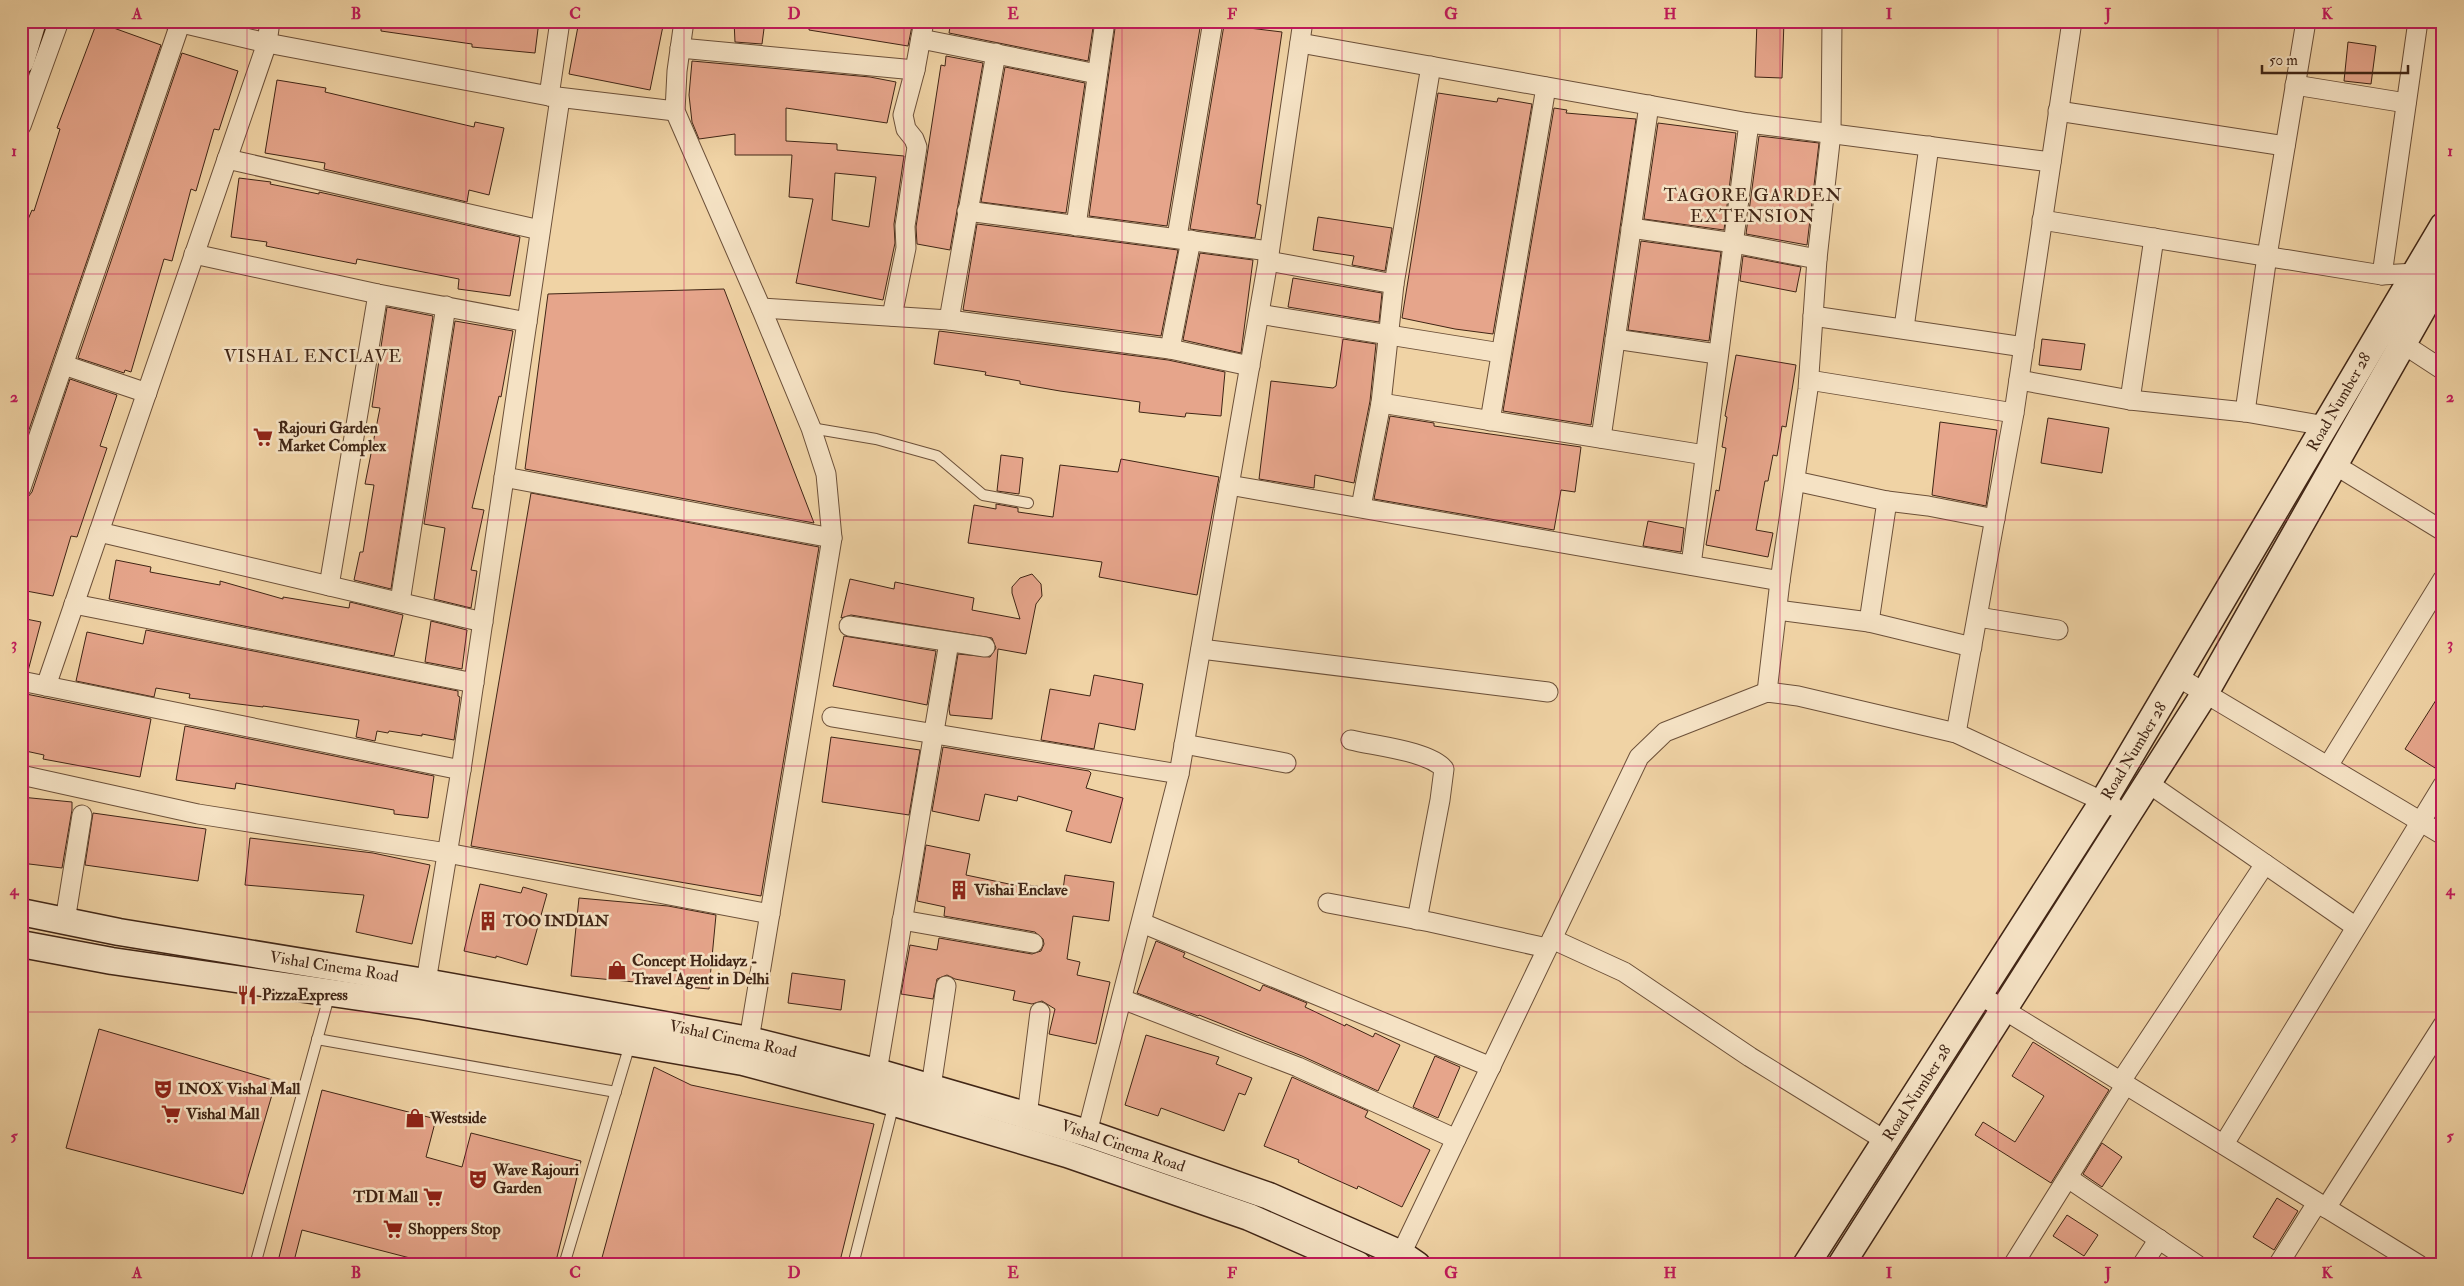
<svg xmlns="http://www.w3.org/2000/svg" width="2464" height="1286" font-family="'IM FELL Double Pica',serif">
	<rect width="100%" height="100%" fill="#f0d3a5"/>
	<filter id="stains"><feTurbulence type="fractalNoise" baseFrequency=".004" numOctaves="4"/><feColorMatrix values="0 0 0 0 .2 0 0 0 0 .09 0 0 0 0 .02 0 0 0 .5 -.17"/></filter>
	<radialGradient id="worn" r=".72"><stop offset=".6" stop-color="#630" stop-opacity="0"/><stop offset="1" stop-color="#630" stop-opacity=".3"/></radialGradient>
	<g fill="#e6a58b" stroke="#402515" fill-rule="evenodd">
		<path d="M381 21H539L535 53 472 47V44L381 31Z"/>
		<path d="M579 21H664L650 90 569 74Z"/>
		<path d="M734 21H765L762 44 735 42Z"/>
		<path d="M809 21H913L908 46 809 30Z"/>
		<path d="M951 21H1094L1088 61 949 33Z"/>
		<path d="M1116 21 1201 22 1167 226 1089 216Z"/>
		<path d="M1757 21H1784L1782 78 1755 77Z"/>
		<path d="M97 22 161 45 21 453V236L32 210 34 211 60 129 57 128Z"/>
		<path d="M1224 25 1282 32 1257 204 1261 205 1255 238 1190 229Z"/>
		<path d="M2348 42 2376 46 2371 84 2344 81Z"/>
		<path d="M182 53 238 71 219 130 214 129 196 191 191 189 172 261 164 259 131 372 125 370 124 373 78 358Z"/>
		<path d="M946 56 983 63 950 250 917 244 916 227 941 65 945 66Z"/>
		<path d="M692 61 870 77 896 82 887 123 786 108V141L837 144V150L904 156 894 224 895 243 883 300 796 283 813 199 789 197 792 155H735V134L699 139 692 122 689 95ZM835 173 876 177 869 227 832 220Z"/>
		<path d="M1005 67 1085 83 1066 213 981 202Z"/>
		<path d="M277 80 326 88 325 92 474 127 475 122 504 128 489 195 469 190 467 202 324 169 325 163 265 153Z"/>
		<path d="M1438 93 1497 102 1498 98 1532 104 1493 334 1455 329 1402 318Z"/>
		<path d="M1554 108 1567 110 1566 113 1636 119 1591 425 1503 411Z"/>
		<path d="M1658 123 1736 133 1724 230 1644 219Z"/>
		<path d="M1759 136 1819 143 1807 245 1746 234Z"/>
		<path d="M239 178 271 182 270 184 319 194V192L520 237 510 296 458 289 459 279 357 259 356 264 266 246 267 242 231 237Z"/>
		<path d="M1318 217 1392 228 1385 271 1352 265 1354 256 1313 250Z"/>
		<path d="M977 224 1178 250 1161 336 963 310Z"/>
		<path d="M1641 241 1721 252 1709 341 1628 330Z"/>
		<path d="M1200 253 1253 260 1241 353 1183 340Z"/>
		<path d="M1743 256 1801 267 1796 292 1740 281Z"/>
		<path d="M1293 278 1382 293 1379 322 1288 307Z"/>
		<path d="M724 289 814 523 525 469 548 294Z"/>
		<path d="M387 307 433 316 391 589 354 580 360 552H363L374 485 365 484 380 408 372 407Z"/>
		<path d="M455 321 513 331 501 397 499 396 472 508 484 510 471 570 477 571 471 608 434 599 445 528 424 524Z"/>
		<path d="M939 331 1168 360 1225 372 1221 416 1186 413 1185 417 1139 412 1140 402 1060 391 1020 384V381L985 375 986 372 934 364Z"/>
		<path d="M1343 339 1376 344 1370 401 1354 483 1315 475 1314 488 1259 479 1271 381 1333 388 1336 386Z"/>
		<path d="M2042 339 2085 344 2081 370 2039 365Z"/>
		<path d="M1736 355 1796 365 1786 427 1782 426 1777 456 1773 455 1768 481H1765L1756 530 1773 533 1768 557 1706 545 1716 490 1719 491 1726 448 1722 447 1727 417 1725 416Z"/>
		<path d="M70 379 117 395 100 446 107 448 77 537 71 536 53 596 21 590V499L28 497 32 492Z"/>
		<path d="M1390 416 1434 423V426L1581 447 1575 492 1561 490 1554 530 1374 499Z"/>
		<path d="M2048 418 2109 428 2102 473 2041 463Z"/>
		<path d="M1940 422 1997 430 1986 506 1932 495Z"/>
		<path d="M1001 455 1023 458 1019 494 997 491Z"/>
		<path d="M1121 459 1219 477 1197 595 1099 577 1102 562 968 543 974 505 996 509V504L1018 508V512L1053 517 1060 465 1118 472Z"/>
		<path d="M531 493 819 547 761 896 471 846Z"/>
		<path d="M1648 521 1684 528 1681 552 1643 546Z"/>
		<path d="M116 560 151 567 150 572 220 585V581L283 599V597L349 608 350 602 403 615 394 656 109 599Z"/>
		<path d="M1032 574 1041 584 1042 596 1036 604 1026 654 998 649 992 719 950 715 949 709 958 654 990 657 996 648 992 638 851 615 841 618 850 579 894 589 895 582 974 598 972 610 1020 619 1012 593V587L1020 578Z"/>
		<path d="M21 618 41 622 28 671 21 670Z"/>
		<path d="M431 621 467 630 462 669 425 662Z"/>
		<path d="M146 630 458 691V696L460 697 454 740 422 734V736L389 731 388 733 377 731 375 741 356 737 359 720 263 706V707L189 698 190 694 156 688 154 697 76 681 87 632 143 644Z"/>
		<path d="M844 636 936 651 927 705 833 686Z"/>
		<path d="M1094 675 1143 684 1135 730 1099 723 1094 749 1041 740 1050 689 1090 696Z"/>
		<path d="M2443 689V773L2405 749Z"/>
		<path d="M21 693 151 719 140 777 43 759 44 755 21 750Z"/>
		<path d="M185 726 434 776 428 818 394 814V810L236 783 235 789 176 780Z"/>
		<path d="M831 737 920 750 909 815 822 802Z"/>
		<path d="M943 747 1089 771 1091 773 1086 788 1123 798 1111 843 1066 831 1072 811 1018 796 1017 801 985 794 979 821 932 811Z"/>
		<path d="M21 797 72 802V810L62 868 21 863Z"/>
		<path d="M93 813 206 829 198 881 85 865Z"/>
		<path d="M250 838 373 853 430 865 412 944 356 932 364 895 245 885Z"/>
		<path d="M926 845 970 854 966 875 1028 888V885L1063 890 1065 875 1114 882 1109 921 1073 916 1067 959 1080 962 1077 975 1110 982 1096 1044 1049 1034 1055 1009 1042 1001 1032 1004 1013 1000 1015 991 955 979 947 975 937 979 933 999 901 994 910 945 937 950 939 938 1032 954 1041 951 1044 944 1043 939 1035 932 944 916 945 907 917 901Z"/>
		<path d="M480 884 521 893 523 887 547 894 527 965 496 956V958L464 951Z"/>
		<path d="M579 898 668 906 716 915 709 989 571 976Z"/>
		<path d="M1156 941 1185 953 1183 957 1260 991 1263 985 1307 1003 1305 1007 1345 1026 1346 1024 1373 1037 1375 1033 1400 1045 1378 1091 1302 1056 1199 1015 1198 1016 1137 993Z"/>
		<path d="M792 973 845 980 841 1010 788 1003Z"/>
		<path d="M99 1029 276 1081 243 1194 66 1148Z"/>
		<path d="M1146 1035 1219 1057 1216 1064 1252 1078 1245 1095 1239 1093 1224 1131 1161 1108 1158 1116 1125 1105Z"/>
		<path d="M2033 1042 2109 1090 2051 1183 1975 1135 1983 1122 2015 1142 2044 1096 2012 1076Z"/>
		<path d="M1435 1056 1460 1067 1438 1118 1413 1107Z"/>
		<path d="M654 1067 691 1085 874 1124 839 1265H600Z"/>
		<path d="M1292 1077 1368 1111 1365 1117 1430 1150 1402 1207 1358 1186 1357 1189 1330 1177 1298 1162 1299 1160 1264 1146Z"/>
		<path d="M322 1090 436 1119 426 1157 462 1167 471 1133 581 1161 555 1265H437L302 1230 293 1265H277Z"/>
		<path d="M2102 1143 2122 1157 2102 1187 2083 1174Z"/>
		<path d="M2277 1198 2298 1211 2274 1250 2253 1237Z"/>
		<path d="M2067 1215 2098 1235 2084 1256 2053 1236Z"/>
	</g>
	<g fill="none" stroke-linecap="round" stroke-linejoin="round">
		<defs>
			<g id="lane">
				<path d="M811 428 876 439 937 456 983 495 1028 503"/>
				<path d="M317 1039 616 1092"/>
				<path d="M255 1265 330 993"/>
				<path d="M564 1265 630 1044"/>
				<path d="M853 1265 894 1103"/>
			</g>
			<g id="street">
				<path d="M173 21 267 43 549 96 675 111"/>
				<path d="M684 21 677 71 675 111 761 308 811 428 826 474 832 538 749 1040"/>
				<path d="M921 39 1097 74"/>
				<path d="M1300 43 1749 123 2051 162"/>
				<path d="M680 48 915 70"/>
				<path d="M2295 85 2406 103"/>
				<path d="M549 96 560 21"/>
				<path d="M2058 111 2285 146"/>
				<path d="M21 126 59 21"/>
				<path d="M227 159 540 230"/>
				<path d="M967 211 1269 251"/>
				<path d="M2042 220 2382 275 2415 273"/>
				<path d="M1076 226 1105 21"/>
				<path d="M1631 228 1734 243 1817 259"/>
				<path d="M1177 237 1213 21"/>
				<path d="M194 254 378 294 527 322"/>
				<path d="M1268 261 1394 284"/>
				<path d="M2382 275 2418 21"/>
				<path d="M761 308 949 320 1170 349 1250 366"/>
				<path d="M1259 314 1501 353"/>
				<path d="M892 316 906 248 905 226 917 147 914 139 906 129 903 115 915 70 924 21"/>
				<path d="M1813 316 2024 347"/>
				<path d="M949 320 996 53"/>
				<path d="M1904 328 1929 146"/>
				<path d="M2394 338 2443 370"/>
				<path d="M1615 339 1717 354"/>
				<path d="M1170 349 1191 240"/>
				<path d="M64 365 147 393"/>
				<path d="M1809 380 2014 413"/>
				<path d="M2019 380 2130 400 2245 412 2326 426"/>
				<path d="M2130 400 2154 238"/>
				<path d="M1381 403 1705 455"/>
				<path d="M2245 412 2267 256 2306 21"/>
				<path d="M1490 421 1546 87"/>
				<path d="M1601 438 1649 105"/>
				<path d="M2335 465 2443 531"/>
				<path d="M504 477 832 538"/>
				<path d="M1795 481 1887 501"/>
				<path d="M1229 485 1780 581"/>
				<path d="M21 488 181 21"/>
				<path d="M1361 507 1381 403 1394 284 1431 66"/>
				<path d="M99 532 483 622"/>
				<path d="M1691 565 1749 123"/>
				<path d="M329 586 378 294"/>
				<path d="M400 602 446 306"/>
				<path d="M74 604 474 683"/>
				<path d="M1777 610 1869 622 1887 501 1928 506 1995 519"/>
				<path d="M1978 617 2058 630"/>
				<path d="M1869 622 1972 647"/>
				<path d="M849 626 985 647"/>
				<path d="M1201 649 1548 692"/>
				<path d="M2178 677 2443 835"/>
				<path d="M21 681 461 770"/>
				<path d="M46 686 267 43 270 21"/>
				<path d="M1767 692 1780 581 1808 389 1817 259 1831 133 1832 21"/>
				<path d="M832 717 1179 774"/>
				<path d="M1956 733 2014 413 2072 21"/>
				<path d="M1351 740C1375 746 1429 751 1444 769L1440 800 1417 920"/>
				<path d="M1184 744 1286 763"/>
				<path d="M2328 766 2443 579"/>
				<path d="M21 775 198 814 447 853 770 914"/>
				<path d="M2148 783 2356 927"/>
				<path d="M1328 903 1430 922 1547 948"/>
				<path d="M902 920 1033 943"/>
				<path d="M65 921 82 815"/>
				<path d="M1142 923 1491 1067"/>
				<path d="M1552 939 1624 972 1750 1057 1886 1141"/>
				<path d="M424 994 461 770 560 98"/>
				<path d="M1980 995 2419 1265"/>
				<path d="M1122 999 1298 1067 1456 1139"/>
				<path d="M877 1072 949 642"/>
				<path d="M2121 1081 2265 864"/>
				<path d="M931 1087 946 986"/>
				<path d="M1027 1116 1040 1012"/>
				<path d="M1087 1133 1179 774 1268 261 1303 21"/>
				<path d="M2224 1144 2443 785"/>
				<path d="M2068 1178 2197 1265"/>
				<path d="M2326 1208 2443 1025"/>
				<path d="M1390 1265 1401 1254 1639 757 1665 732 1767 692 1798 696 1956 733 2113 806"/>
				<path d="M2013 1265 2126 1084"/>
				<path d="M2142 1265 2159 1239"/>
				<path d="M2278 1265 2317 1203"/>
			</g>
			<g id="secondary">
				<path d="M21 61 33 21"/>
				<path d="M21 912 119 932 425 982 749 1040 877 1072 1087 1133 1269 1196 1401 1254 1417 1265"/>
				<path d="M21 944 112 961 422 1006 743 1062 878 1098 1067 1154 1249 1217 1358 1265"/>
				<path d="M1806 1265 2104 800 2443 226"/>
				<path d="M1841 1265 2205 693 2443 273"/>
			</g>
		</defs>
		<use href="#lane" stroke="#6c5039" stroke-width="12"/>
		<use href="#street" stroke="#6c5039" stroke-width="21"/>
		<use href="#secondary" stroke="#402515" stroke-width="29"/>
		<use href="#lane" stroke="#f5e2c4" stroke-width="10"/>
		<use href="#street" stroke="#f5e2c4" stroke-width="19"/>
		<use href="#secondary" stroke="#f5e2c4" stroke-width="26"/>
	</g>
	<path fill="none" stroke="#c2185b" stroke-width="1" stroke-opacity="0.55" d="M247 21V1265M466 21V1265M684 21V1265M904 21V1265M1122 21V1265M1342 21V1265M1560 21V1265M1780 21V1265M1998 21V1265M2218 21V1265M21 274H2443M21 520H2443M21 766H2443M21 1012H2443"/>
	<defs>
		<symbol id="supermarket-bare" viewBox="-9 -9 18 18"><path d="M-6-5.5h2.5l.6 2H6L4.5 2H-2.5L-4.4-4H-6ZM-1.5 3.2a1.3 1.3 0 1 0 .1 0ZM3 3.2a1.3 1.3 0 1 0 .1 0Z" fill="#8f2418" stroke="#f5e2c4" stroke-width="2.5" paint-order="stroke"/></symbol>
		<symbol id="building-bare" viewBox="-9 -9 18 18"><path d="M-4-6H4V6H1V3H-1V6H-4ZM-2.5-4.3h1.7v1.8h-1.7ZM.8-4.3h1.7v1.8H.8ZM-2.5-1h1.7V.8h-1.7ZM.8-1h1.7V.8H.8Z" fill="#8f2418" stroke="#f5e2c4" stroke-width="2.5" paint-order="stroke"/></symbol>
		<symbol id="shop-bare" viewBox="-9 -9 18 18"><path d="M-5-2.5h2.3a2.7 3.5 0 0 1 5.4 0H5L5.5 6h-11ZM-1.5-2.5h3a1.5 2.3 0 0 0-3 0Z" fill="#8f2418" stroke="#f5e2c4" stroke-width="2.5" paint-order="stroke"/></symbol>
		<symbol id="restaurant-bare" viewBox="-9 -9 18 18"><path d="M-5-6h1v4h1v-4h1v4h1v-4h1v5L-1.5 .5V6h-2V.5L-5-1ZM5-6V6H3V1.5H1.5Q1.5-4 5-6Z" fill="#8f2418" stroke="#f5e2c4" stroke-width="2.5" paint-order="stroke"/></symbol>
		<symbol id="theatre-bare" viewBox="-9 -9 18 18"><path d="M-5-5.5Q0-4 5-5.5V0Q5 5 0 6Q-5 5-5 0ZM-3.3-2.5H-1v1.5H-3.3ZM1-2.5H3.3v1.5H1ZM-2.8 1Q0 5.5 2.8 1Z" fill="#8f2418" stroke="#f5e2c4" stroke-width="2.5" paint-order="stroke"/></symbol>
	</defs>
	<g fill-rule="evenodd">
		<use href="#supermarket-bare" x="249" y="423" width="28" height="28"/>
		<use href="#building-bare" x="945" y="876" width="28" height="28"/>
		<use href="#building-bare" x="474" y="907" width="28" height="28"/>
		<use href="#shop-bare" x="603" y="956" width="28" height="28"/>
		<use href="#restaurant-bare" x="233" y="981" width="28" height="28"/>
		<use href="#theatre-bare" x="149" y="1075" width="28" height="28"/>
		<use href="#supermarket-bare" x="157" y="1100" width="28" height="28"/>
		<use href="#shop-bare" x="401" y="1104" width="28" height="28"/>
		<use href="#theatre-bare" x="464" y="1165" width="28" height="28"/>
		<use href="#supermarket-bare" x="419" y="1183" width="28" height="28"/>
		<use href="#supermarket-bare" x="379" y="1215" width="28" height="28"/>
	</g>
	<g text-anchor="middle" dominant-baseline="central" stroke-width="5" stroke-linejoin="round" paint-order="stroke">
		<g font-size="16" fill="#402515" stroke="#f5e2c4">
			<text transform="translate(2339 402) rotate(-60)">Road Number 28</text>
			<text transform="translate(2134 751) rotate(-59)">Road Number 28</text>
			<text transform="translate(334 967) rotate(9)">Vishal Cinema Road</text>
			<text transform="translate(733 1039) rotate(12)">Vishal Cinema Road</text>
			<text transform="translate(1917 1093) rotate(-57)">Road Number 28</text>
			<text transform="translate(1123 1146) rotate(19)">Vishal Cinema Road</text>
		</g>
		<g font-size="16" font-weight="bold" fill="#402515" stroke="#f5e2c4" text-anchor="start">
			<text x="278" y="428">Rajouri Garden<tspan x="278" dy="18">Market Complex</tspan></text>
			<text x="974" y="890">Vishai Enclave</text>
			<text x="503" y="921">TOO INDIAN</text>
			<text x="632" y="961">Concept Holidayz -<tspan x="632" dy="18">Travel Agent in Delhi</tspan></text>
			<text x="262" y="995">PizzaExpress</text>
			<text x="178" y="1089">INOX Vishal Mall</text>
			<text x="186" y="1114">Vishal Mall</text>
			<text x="430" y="1118">Westside</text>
			<text x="493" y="1170">Wave Rajouri<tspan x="493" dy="18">Garden</tspan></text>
			<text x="418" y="1197" text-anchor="end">TDI Mall</text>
			<text x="408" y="1229">Shoppers Stop</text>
		</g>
		<g font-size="18" letter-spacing="1" fill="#402515" stroke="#f5e2c4">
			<text x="1753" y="195">TAGORE GARDEN<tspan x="1753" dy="21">EXTENSION</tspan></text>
			<text x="313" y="356">VISHAL ENCLAVE</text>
		</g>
	</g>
	<rect width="2464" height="1286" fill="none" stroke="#f0d3a5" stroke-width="55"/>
	<path d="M2262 65v8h146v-8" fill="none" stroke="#402515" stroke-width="2.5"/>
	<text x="2269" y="65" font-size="15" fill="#402515" stroke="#f5e2c4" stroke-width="4" paint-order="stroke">50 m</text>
	<rect x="28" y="28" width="2408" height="1230" fill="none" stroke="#c2185b" stroke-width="2"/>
	<g font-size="16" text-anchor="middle" font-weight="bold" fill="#c2185b">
		<text x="137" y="19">A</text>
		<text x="356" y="19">B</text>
		<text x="575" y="19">C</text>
		<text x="794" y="19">D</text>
		<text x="1013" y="19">E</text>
		<text x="1232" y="19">F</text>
		<text x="1451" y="19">G</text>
		<text x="1670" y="19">H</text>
		<text x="1889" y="19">I</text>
		<text x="2108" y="19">J</text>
		<text x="2327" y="19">K</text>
		<text x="14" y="156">1</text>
		<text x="2450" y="156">1</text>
		<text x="14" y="402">2</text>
		<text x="2450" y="402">2</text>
		<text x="14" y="649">3</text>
		<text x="2450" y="649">3</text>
		<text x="14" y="895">4</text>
		<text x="2450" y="895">4</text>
		<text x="14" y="1141">5</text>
		<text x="2450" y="1141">5</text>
		<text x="137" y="1278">A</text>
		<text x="356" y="1278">B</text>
		<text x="575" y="1278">C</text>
		<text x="794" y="1278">D</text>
		<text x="1013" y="1278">E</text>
		<text x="1232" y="1278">F</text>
		<text x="1451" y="1278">G</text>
		<text x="1670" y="1278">H</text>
		<text x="1889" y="1278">I</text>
		<text x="2108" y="1278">J</text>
		<text x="2327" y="1278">K</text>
	</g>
	<rect width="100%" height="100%" filter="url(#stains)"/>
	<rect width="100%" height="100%" fill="url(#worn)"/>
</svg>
